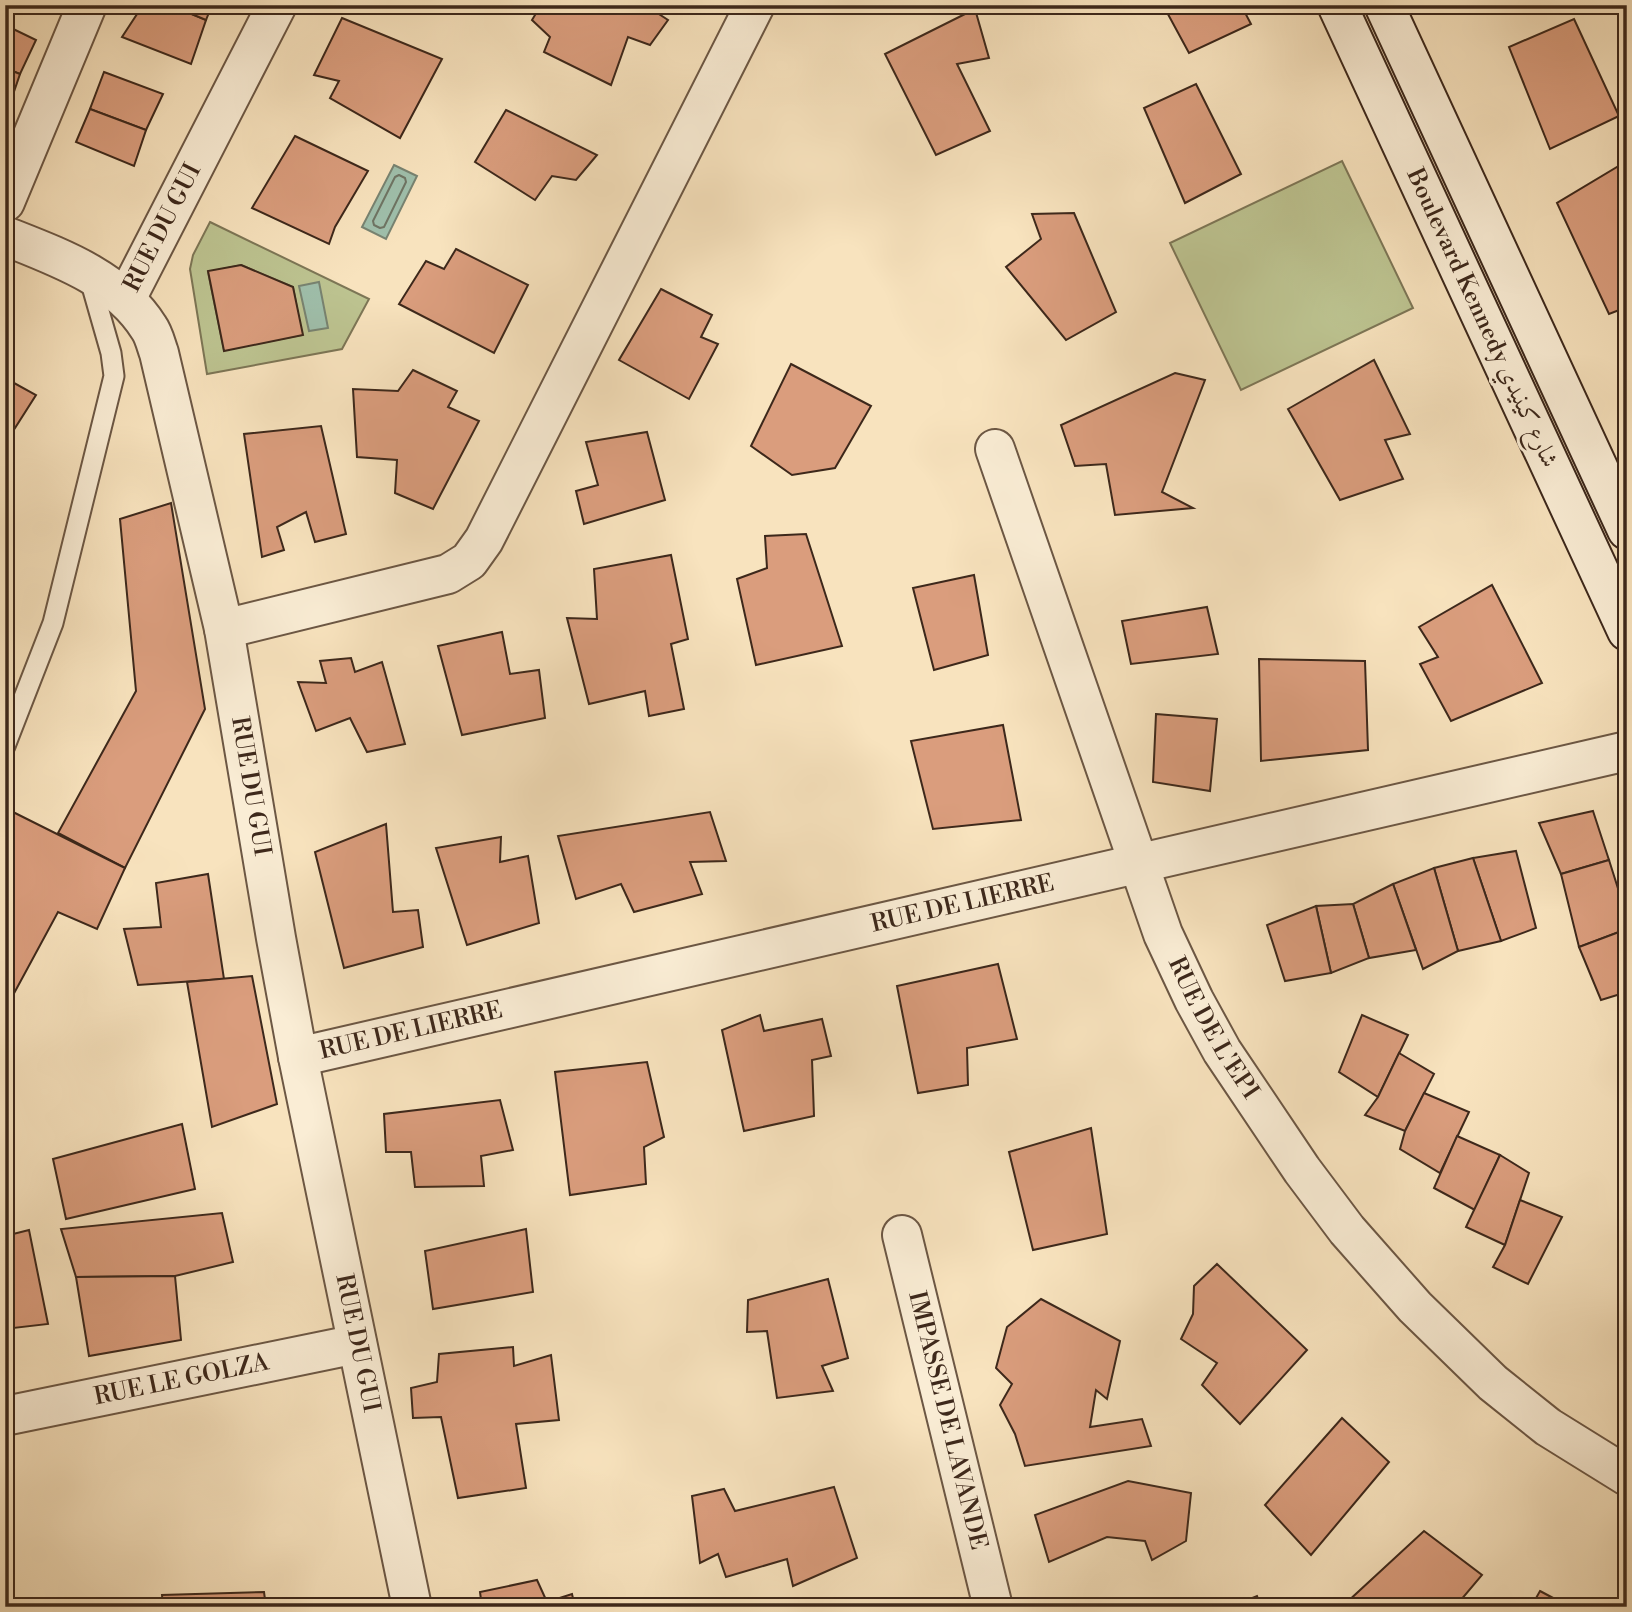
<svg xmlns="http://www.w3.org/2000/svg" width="1632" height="1612" font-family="'Libre Bodoni',Amiri,serif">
	<rect width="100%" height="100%" fill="#f8e3be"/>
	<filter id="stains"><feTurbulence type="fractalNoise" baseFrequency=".00286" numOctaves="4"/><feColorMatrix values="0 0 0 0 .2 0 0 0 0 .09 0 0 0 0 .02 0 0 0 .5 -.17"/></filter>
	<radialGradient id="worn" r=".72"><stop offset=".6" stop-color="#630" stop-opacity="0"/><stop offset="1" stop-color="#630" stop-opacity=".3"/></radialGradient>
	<g fill="#bdc491" stroke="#7d7656" stroke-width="2" fill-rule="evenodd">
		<path d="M1342 161 1413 308 1241 390 1170 243Z"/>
		<path d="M210 222 369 299 342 349 207 374 190 269 193 255ZM241 265 293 287 302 335 224 350 208 272Z"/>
	</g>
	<g fill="#9fbfab" stroke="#788371" stroke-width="2">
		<path d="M394 165 417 176 386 239 362 227Z"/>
		<path d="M319 282 328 328 309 331 299 286Z"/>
	</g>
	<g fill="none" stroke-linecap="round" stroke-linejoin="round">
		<path stroke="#6e7463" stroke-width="2" d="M399 175 405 178 406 182 384 227 380 228 374 225 373 221 395 177Z"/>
	</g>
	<g fill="#da9d7d" stroke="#3d281b" stroke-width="2">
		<path d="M143 5H170L206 20 191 64 122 37Z"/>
		<path d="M170 5H212L206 20Z"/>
		<path d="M541 5H645L668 20 650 45 628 37 611 85 544 52 550 37 532 20Z"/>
		<path d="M1163 5H1241L1251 24 1189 53Z"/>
		<path d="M975 9 989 58 957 64 990 131 936 155 885 54Z"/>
		<path d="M342 18 442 59 400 138 330 98 339 81 314 75Z"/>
		<path d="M1574 19 1619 116 1550 149 1509 47Z"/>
		<path d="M5 25 36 40 20 74 5 68Z"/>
		<path d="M5 68 20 74 5 118Z"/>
		<path d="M104 72 163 94 146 130 90 109Z"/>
		<path d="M1196 84 1241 174 1185 203 1144 108Z"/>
		<path d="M90 109 146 130 134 166 76 142Z"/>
		<path d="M506 110 597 155 576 180 552 176 535 200 475 162Z"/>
		<path d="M295 136 368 171 335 227 329 244 252 208Z"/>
		<path d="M1627 161V307L1609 314 1557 203Z"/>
		<path d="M1074 213 1116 312 1066 340 1006 267 1041 239 1032 214Z"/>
		<path d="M456 249 528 285 494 353 399 304 426 261 444 269Z"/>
		<path d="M241 265 293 287 303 335 224 351 208 271Z"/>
		<path d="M661 289 712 315 701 337 718 344 689 399 619 360Z"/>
		<path d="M1374 360 1410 434 1385 440 1403 479 1340 500 1288 409Z"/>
		<path d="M791 364 871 406 835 468 792 475 751 446Z"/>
		<path d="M413 370 457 391 448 407 479 421 433 509 395 493 397 460 357 457 353 389 398 391Z"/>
		<path d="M1175 373 1205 380 1162 492 1193 508 1115 515 1106 464 1075 466 1061 425Z"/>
		<path d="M5 378 36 395 8 439 5 438Z"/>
		<path d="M321 426 346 534 315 542 306 512 277 527 284 550 262 557 244 434Z"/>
		<path d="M647 432 665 500 584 524 576 491 598 485 586 442Z"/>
		<path d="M171 503 205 709 125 868 58 833 136 691 120 519Z"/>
		<path d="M806 534 842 646 756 665 737 579 767 568 765 536Z"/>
		<path d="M671 555 688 639 671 644 684 709 649 716 645 691 589 704 567 618 597 619 594 569Z"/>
		<path d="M974 575 988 655 934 670 913 588Z"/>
		<path d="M1492 585 1542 683 1451 721 1420 664 1438 657 1419 627Z"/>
		<path d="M1207 607 1218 654 1131 664 1122 621Z"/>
		<path d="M502 632 510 674 539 670 545 718 462 735 438 646Z"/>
		<path d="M351 658 355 672 382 662 405 744 367 752 350 718 316 731 298 682 326 683 320 661Z"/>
		<path d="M1259 659 1365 661 1368 750 1261 761Z"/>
		<path d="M1156 714 1217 719 1210 791 1153 782Z"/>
		<path d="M1003 725 1021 820 933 829 911 741Z"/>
		<path d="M5 808 125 868 97 929 58 912 5 1010Z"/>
		<path d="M1593 811 1609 860 1561 874 1539 823Z"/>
		<path d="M710 812 726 861 690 862 702 894 634 912 621 884 576 899 558 836Z"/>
		<path d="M386 824 393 912 418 910 423 947 344 968 315 852Z"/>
		<path d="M501 837 500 862 528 856 539 923 467 945 436 848Z"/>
		<path d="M1516 851 1536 928 1501 941 1473 858Z"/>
		<path d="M1473 858 1501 941 1458 951 1434 868Z"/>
		<path d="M1609 860 1627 917V929L1579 947 1561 874Z"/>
		<path d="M1434 868 1458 951 1423 969 1393 884Z"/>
		<path d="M208 874 224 979 138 985 124 929 161 927 156 883Z"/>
		<path d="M1393 884 1416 950 1369 958 1353 904Z"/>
		<path d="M1353 904 1369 958 1331 973 1316 906Z"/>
		<path d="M1316 906 1331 973 1285 981 1267 925Z"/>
		<path d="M1627 929V992L1601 1000 1579 947Z"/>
		<path d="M998 964 1017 1039 967 1048 968 1085 918 1093 897 986Z"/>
		<path d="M252 976 277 1104 212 1127 187 982Z"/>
		<path d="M760 1015 764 1031 822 1019 831 1056 812 1060 814 1116 744 1131 722 1030Z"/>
		<path d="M1362 1015 1408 1035 1378 1097 1339 1072Z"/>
		<path d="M1399 1053 1434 1074 1405 1131 1365 1115 1378 1097Z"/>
		<path d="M647 1062 664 1137 644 1147 646 1184 570 1195 555 1072Z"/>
		<path d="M1424 1093 1469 1112 1440 1173 1400 1149 1405 1131Z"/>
		<path d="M500 1100 513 1150 481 1156 484 1186 415 1187 411 1152H386L384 1114Z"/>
		<path d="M182 1124 195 1189 66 1219 53 1159Z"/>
		<path d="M1091 1128 1107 1234 1033 1250 1009 1152Z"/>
		<path d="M1457 1136 1500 1155 1475 1210 1434 1188Z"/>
		<path d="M1500 1155 1529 1173 1505 1245 1466 1227Z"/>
		<path d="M1520 1200 1562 1217 1528 1284 1493 1267 1505 1245Z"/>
		<path d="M222 1213 233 1262 175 1276 76 1277 61 1229Z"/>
		<path d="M526 1229 533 1292 433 1309 425 1251Z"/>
		<path d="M29 1230 48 1324 5 1329V1236Z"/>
		<path d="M1217 1264 1307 1350 1240 1424 1202 1385 1217 1363 1181 1339 1193 1314 1194 1286Z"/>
		<path d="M175 1276 181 1340 89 1356 76 1277Z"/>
		<path d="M828 1279 848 1358 822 1366 833 1391 777 1398 767 1331 747 1332 748 1300Z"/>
		<path d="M1041 1299 1120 1341 1107 1399 1096 1390 1090 1427 1142 1419 1151 1446 1025 1466 1015 1434 1000 1405 1012 1384 996 1368 1007 1327Z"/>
		<path d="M513 1347 514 1366 551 1355 559 1420 516 1424 526 1488 458 1498 441 1417 413 1418 411 1388 437 1382 439 1354Z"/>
		<path d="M1342 1418 1389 1462 1311 1555 1265 1505Z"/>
		<path d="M1128 1481 1191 1493 1186 1541 1152 1560 1145 1541 1107 1537 1049 1562 1035 1515Z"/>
		<path d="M834 1487 857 1558 793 1586 787 1559 726 1577 718 1554 700 1563 692 1496 724 1489 735 1511Z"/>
		<path d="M1424 1531 1482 1575 1455 1607H1347L1345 1604Z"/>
		<path d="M537 1580 547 1602 572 1594 575 1607H482L480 1592Z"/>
		<path d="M1540 1591 1570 1607H1531Z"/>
		<path d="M264 1592 266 1607H163L162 1595Z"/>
		<path d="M1257 1596 1261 1607H1230Z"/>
	</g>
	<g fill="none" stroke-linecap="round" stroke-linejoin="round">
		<defs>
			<path id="service" d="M5 746 53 623 114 376 111 353 89 276"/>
			<g id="minor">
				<path d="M5 202 87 5"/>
				<path id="s1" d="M5 236C58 257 118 278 149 328 154 335 156 345 159 353L224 629 276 938 298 1057 412 1607"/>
				<path id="s2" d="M126 299 277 5"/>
				<path id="s3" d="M995 449 1163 934 1194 1000 1222 1051 1302 1170 1347 1230 1415 1307 1493 1383 1548 1427 1627 1476"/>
				<path d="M224 629 448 574 469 561 484 540 755 5"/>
				<path id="s4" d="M298 1057 1627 751"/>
				<path id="s5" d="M902 1235 993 1607"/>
				<path id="s6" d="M5 1416 357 1344"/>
			</g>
			<g id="secondary">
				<path d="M1337 5 1627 631"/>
				<path d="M1384 5 1627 530"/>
			</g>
		</defs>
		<use href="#service" stroke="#6c5744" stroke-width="23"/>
		<use href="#minor" stroke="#6c5744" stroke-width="42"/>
		<use href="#secondary" stroke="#3d281b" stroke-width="42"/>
		<use href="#service" stroke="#faedd5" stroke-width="19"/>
		<use href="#minor" stroke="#faedd5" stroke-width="38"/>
		<use href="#secondary" stroke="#faedd5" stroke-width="38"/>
	</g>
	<g text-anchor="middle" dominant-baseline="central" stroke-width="6" stroke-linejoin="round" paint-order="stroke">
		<g font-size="24" fill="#3d281b" stroke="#faedd5">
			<text stroke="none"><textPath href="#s2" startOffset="80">RUE DU GUI</textPath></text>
			<text transform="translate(1482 318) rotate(65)">Boulevard Kennedy شارع كينيدي</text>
			<text stroke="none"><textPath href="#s1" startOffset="644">RUE DU GUI</textPath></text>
			<text stroke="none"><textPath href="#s4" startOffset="682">RUE DE LIERRE</textPath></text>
			<text stroke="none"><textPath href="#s3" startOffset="620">RUE DE L'EPI</textPath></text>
			<text stroke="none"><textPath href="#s4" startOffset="116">RUE DE LIERRE</textPath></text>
			<text stroke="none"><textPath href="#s1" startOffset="1211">RUE DU GUI</textPath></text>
			<text stroke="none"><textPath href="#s6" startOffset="180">RUE LE GOLZA</textPath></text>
			<text stroke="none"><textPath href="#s5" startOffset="191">IMPASSE DE LAVANDE</textPath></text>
		</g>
	</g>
	<rect width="1632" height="1612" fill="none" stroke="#f8e3be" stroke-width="28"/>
	<rect x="7" y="7" width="1618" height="1598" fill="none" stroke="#3d281b" stroke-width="3.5"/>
	<rect x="14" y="14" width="1604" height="1584" fill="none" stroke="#3d281b" stroke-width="2"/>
	<rect width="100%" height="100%" filter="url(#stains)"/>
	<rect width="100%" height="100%" fill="url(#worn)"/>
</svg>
